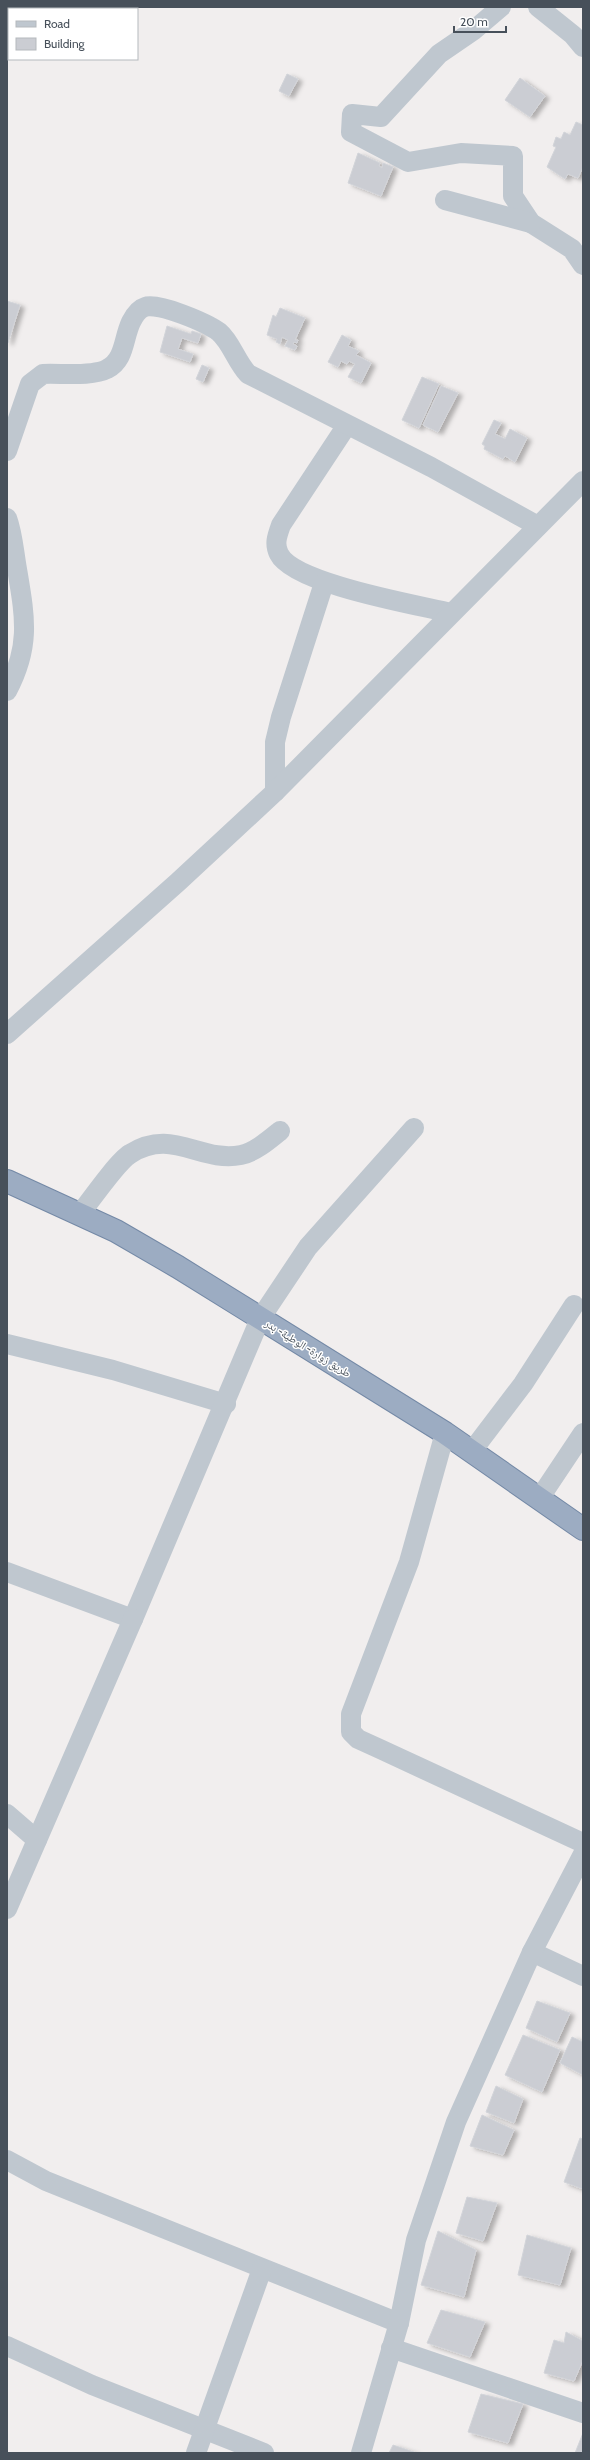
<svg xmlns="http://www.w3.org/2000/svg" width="590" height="2460" font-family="Cabin,'Noto Naskh Arabic',sans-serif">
	<defs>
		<filter id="shadow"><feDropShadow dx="4.5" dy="2.5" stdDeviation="2" flood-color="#0004"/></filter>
	</defs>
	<rect width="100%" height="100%" fill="#f1eeee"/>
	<g fill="#cbcdd3" stroke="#d2d4d9" filter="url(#shadow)">
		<path d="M52 7 53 9 11 8V7Z"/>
		<path d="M287 74 298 79 289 96 279 91Z"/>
		<path d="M520 78 545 96 530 117 505 100Z"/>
		<path d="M576 122 583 125V167L578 178 568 174 565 179 547 167 556 147 553 146 556 137 561 139 564 132 570 135Z"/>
		<path d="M358 153 380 163 379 166 382 168 383 163 393 167 381 196 348 183Z"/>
		<path d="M7 301 20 305 8 343 7 342Z"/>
		<path d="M280 308 305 318 295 340H298L297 343 294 342 293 344 297 346 295 350 285 346 288 340 282 337 280 344 276 342 277 339 267 335 273 315 276 317Z"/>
		<path d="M167 326 191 334 192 331 201 334 198 343 182 338 178 349 193 354 190 362 160 352Z"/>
		<path d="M342 335 351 340 348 346 359 351 356 355 371 363 361 383 348 377 355 364 349 361 347 364 341 361 338 367 328 362Z"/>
		<path d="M202 365 209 368 203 382 196 379Z"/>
		<path d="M422 377 439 384 419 428 402 420Z"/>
		<path d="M441 386 458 393 438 432 423 425Z"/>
		<path d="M494 420 501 423 495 434 505 439 510 429 527 438 515 462 505 456 503 459 484 449 485 446 482 444Z"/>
		<path d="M537 2001 570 2013 557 2042 526 2028Z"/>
		<path d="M523 2035 560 2050 542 2092 505 2075Z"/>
		<path d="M572 2037 583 2042V2075L560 2063Z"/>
		<path d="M496 2086 523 2099 514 2123 486 2112Z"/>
		<path d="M482 2115 514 2130 503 2155 470 2146Z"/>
		<path d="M580 2138 583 2139V2189L564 2182Z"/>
		<path d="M467 2197 497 2203 483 2241 456 2233Z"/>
		<path d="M438 2231 476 2250 464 2297 421 2285Z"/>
		<path d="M527 2235 571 2248 560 2285 518 2275Z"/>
		<path d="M441 2310 485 2322 470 2357 427 2343Z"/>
		<path d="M566 2332 583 2341V2360L574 2381 544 2373 554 2340 564 2343Z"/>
		<path d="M481 2394 523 2404 508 2443 468 2432Z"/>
		<path d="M583 2433V2453H575Z"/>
		<path d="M393 2445 417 2453H389Z"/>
	</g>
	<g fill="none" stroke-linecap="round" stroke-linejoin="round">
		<defs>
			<path id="trunk" d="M7 1181 116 1231 178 1267 445 1433 583 1529"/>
		</defs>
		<use href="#trunk" stroke="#7489a6" stroke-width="24"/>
		<g stroke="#bfc7cf" stroke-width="20">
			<path d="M501 7 474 30 439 54 381 117 352 114 351 132 408 162 461 153 513 156V196L531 223 572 249 583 265"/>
			<path d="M538 7 573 35 583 47"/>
			<path d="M445 200 531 223"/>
			<path d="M347 425 281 525C277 536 274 544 279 554 294 584 418 605 451 613"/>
			<path d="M7 451 30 384 43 374C60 373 92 377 107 369 125 360 123 339 131 322 134 316 138 309 145 307 158 302 207 323 219 332 231 342 236 361 248 374L431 467 538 526"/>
			<path d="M7 518C13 534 14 553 17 569 25 617 31 646 7 691"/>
			<path d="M275 792V742L281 717 324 583"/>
			<path d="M7 1034 178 882 275 792 583 481"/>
			<path d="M80 1214C90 1201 118 1161 130 1154 172 1127 200 1163 241 1155 255 1152 269 1140 280 1131"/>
			<path d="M7 1344 113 1370 226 1404"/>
			<path d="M445 1433 409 1562 351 1714V1732L358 1739 380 1749 583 1843"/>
			<path d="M472 1451 523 1384 574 1305"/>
			<path d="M539 1499 583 1433"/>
			<path d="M7 1572 133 1619 260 1319 308 1247 414 1128"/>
			<path d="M7 1814 37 1840"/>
			<path d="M7 1909 133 1619"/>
			<path d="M532 1952 583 1976"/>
			<path d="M7 2160 46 2181 399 2323"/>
			<path d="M7 2346 92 2385 264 2453"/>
			<path d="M391 2348 583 2413"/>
			<path d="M196 2453 262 2269"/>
			<path d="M361 2453 399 2323 416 2240 456 2122 532 1952 583 1854"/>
		</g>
		<use href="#trunk" stroke="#9cacc2" stroke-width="22"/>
	</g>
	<g text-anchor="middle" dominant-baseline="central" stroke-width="3" stroke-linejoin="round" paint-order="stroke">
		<g font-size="11" fill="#47505a" stroke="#fff">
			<text transform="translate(308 1348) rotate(32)">طريق زوارة- الوطية- بدر</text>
		</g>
	</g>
	<rect width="590" height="2460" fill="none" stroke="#47505a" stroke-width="16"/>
	<rect x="8" y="8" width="130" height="52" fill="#ffffff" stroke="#b5b9bd"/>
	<rect x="16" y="21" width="20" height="6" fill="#bfc7cf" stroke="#b5b9bd"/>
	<text x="44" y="28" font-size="12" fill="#47505a">Road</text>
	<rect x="16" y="38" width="20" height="12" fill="#cbcdd3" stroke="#b5b9bd"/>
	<text x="44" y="48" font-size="12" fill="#47505a">Building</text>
	<path d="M454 26v6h52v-6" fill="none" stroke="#47505a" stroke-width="2"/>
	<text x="460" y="26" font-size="12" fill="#47505a" stroke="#ffffff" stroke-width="3" paint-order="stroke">20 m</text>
</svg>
